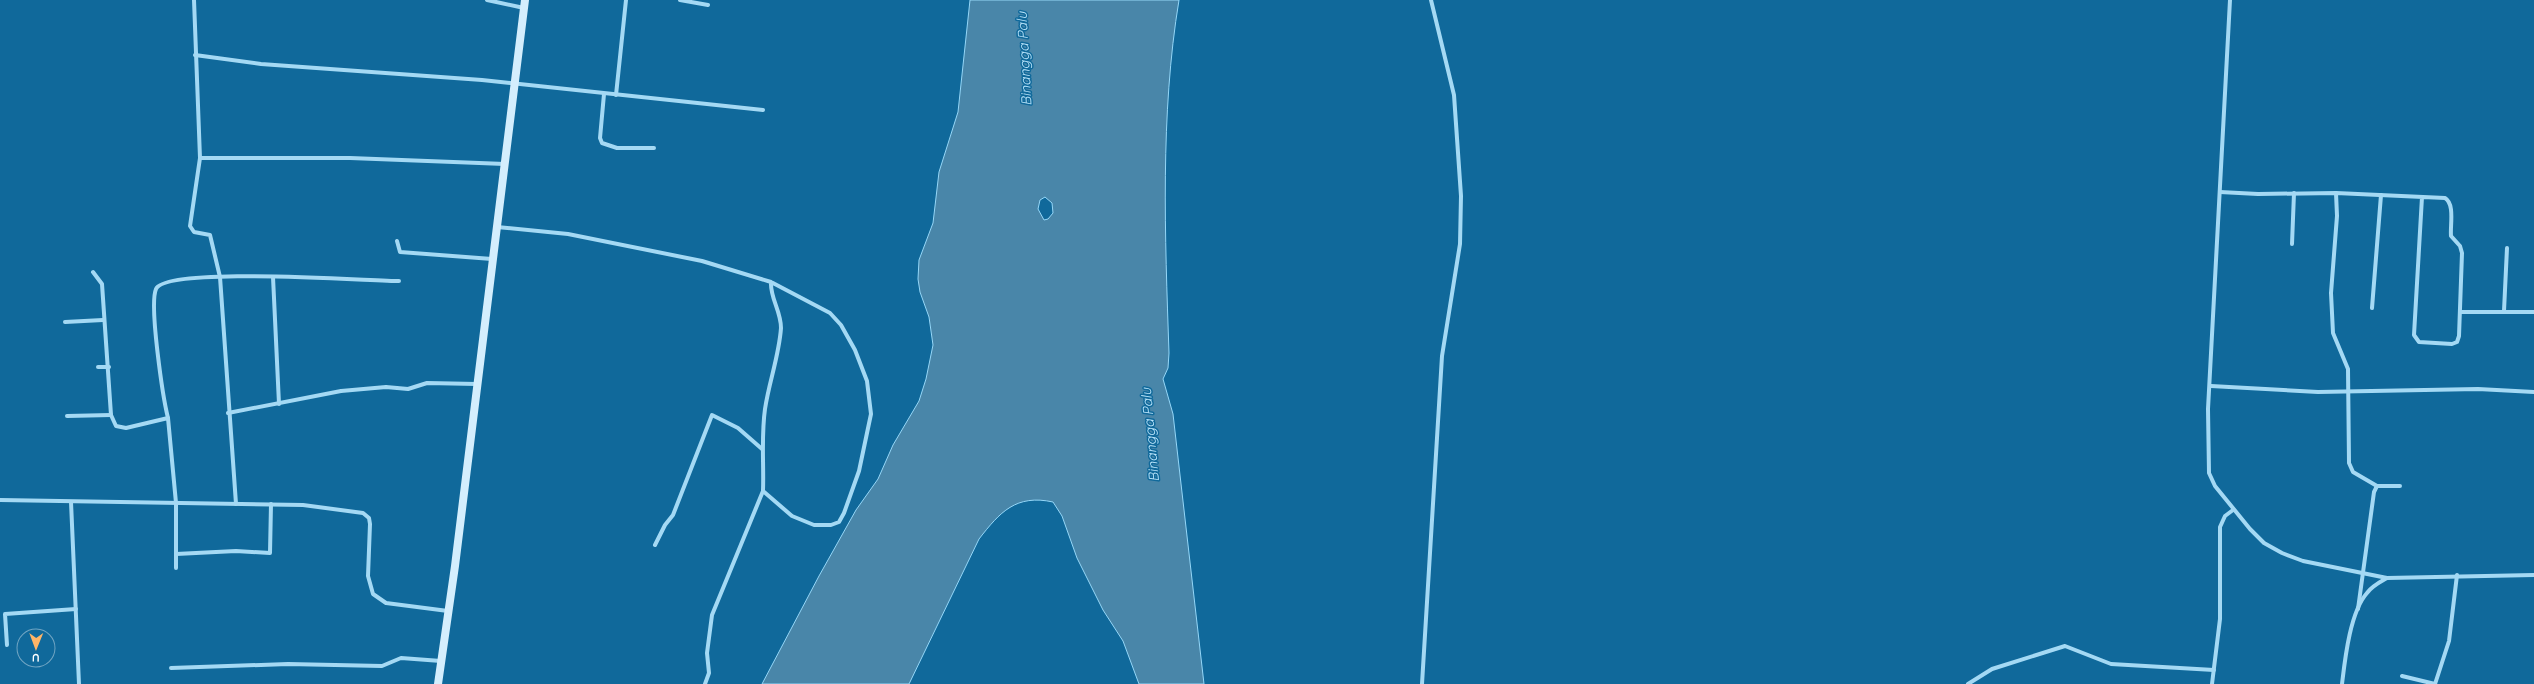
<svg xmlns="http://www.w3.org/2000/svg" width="2534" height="684" font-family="Quicksand,sans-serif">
	<rect width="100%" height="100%" fill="#10699b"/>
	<path fill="#4986a9" stroke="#95d7f8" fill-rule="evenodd" d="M970 0H1179C1160 115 1165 236 1169 353L1168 368 1163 379 1173 414 1204 684H1139L1123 641 1103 610 1077 558 1062 516 1053 502C1016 494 1000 512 979 539L909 684H762L819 576 856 510 878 479 893 445 919 401 926 379 933 345 929 317 920 292 918 279 919 260 933 223 939 172 958 112ZM1045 197 1052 203 1053 213 1048 219 1044 220 1038 209 1040 200Z"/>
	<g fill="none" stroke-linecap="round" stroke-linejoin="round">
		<g stroke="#a4d9f4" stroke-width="4">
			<path d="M194 0 200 158 190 226 194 232 210 235 220 277 236 504"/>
			<path d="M487 0 524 8"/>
			<path d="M680 0 708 5"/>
			<path d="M2230 0 2208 409 2209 473 2215 486 2250 529 2264 543 2282 553 2303 561 2387 578 2534 575"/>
			<path d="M195 55 261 64 482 80 763 110"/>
			<path d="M604 94 600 138 602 143 617 148H654"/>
			<path d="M616 95 626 0"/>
			<path d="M200 158H350L505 164"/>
			<path d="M2220 192 2258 194 2336 193 2445 198C2455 204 2450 225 2451 236L2460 246 2462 253 2459 336 2457 342 2452 344 2419 342 2414 335 2422 197"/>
			<path d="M2336 193 2337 216 2331 293 2333 333 2348 369 2349 463 2353 472 2377 486"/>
			<path d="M497 227 568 234 702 261 771 282 830 313 841 325 855 350 867 381 871 414 859 471 844 513 839 522 831 525H814L792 516 763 491C764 464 761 437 765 409 769 382 779 356 781 328 781 311 770 298 771 282"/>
			<path d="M397 241 400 252 492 259"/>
			<path d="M2292 244 2294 193"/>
			<path d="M93 272 102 284 111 415 116 426 126 428 168 418 176 503V568"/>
			<path d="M273 277 279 404"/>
			<path d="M2372 308 2381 195"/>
			<path d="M2504 311 2507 248"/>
			<path d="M2460 312H2534"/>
			<path d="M65 322 103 320"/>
			<path d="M98 367H109"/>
			<path d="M2211 386 2318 392 2478 389 2534 392"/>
			<path d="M228 413 341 391 386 387 408 389 427 383 477 384"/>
			<path d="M67 416 111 415"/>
			<path d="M168 418C163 398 149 305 156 289 166 266 368 281 399 281"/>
			<path d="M0 500 303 505 363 513 369 518 370 524 368 576 373 594 386 603 448 611"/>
			<path d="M71 502 79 684"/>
			<path d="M655 545 665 525 673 515 712 415 738 428 762 449"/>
			<path d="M176 554 236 551 270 553 271 504"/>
			<path d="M2358 609 2374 492 2377 486H2400"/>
			<path d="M7 645 5 614 76 609"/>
			<path d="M171 668 288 664 382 666 401 658 441 661"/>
			<path d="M2402 676 2435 684"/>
			<path d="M705 684 709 673 707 653 712 615 763 491"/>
			<path d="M1422 684 1442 356 1460 244 1461 196 1454 95 1431 0"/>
			<path d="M1968 684 1992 669 2065 646 2111 664 2214 670"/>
			<path d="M2212 684 2220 619V527L2225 516 2233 510"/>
			<path d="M2342 684C2345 659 2350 612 2367 593 2372 586 2380 582 2387 578"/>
			<path d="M2435 684 2449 641 2457 575"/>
		</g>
		<path stroke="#d4eefd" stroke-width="8" d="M438 684 455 566 525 0"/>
	</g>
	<g text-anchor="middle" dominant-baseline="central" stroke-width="3" stroke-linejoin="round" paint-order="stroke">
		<g font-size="14" font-style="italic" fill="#bce6fc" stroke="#10699b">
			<text transform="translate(1024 59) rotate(-93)">Binangga Palu</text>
			<text transform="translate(1150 435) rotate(-95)">Binangga Palu</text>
		</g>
	</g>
	<g transform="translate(36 648) rotate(181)"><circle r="19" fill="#10699b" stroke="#70a5c3"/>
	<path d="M0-3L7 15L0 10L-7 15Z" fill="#ffb567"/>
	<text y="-6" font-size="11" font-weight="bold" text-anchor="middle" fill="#ffffff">U</text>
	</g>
</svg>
